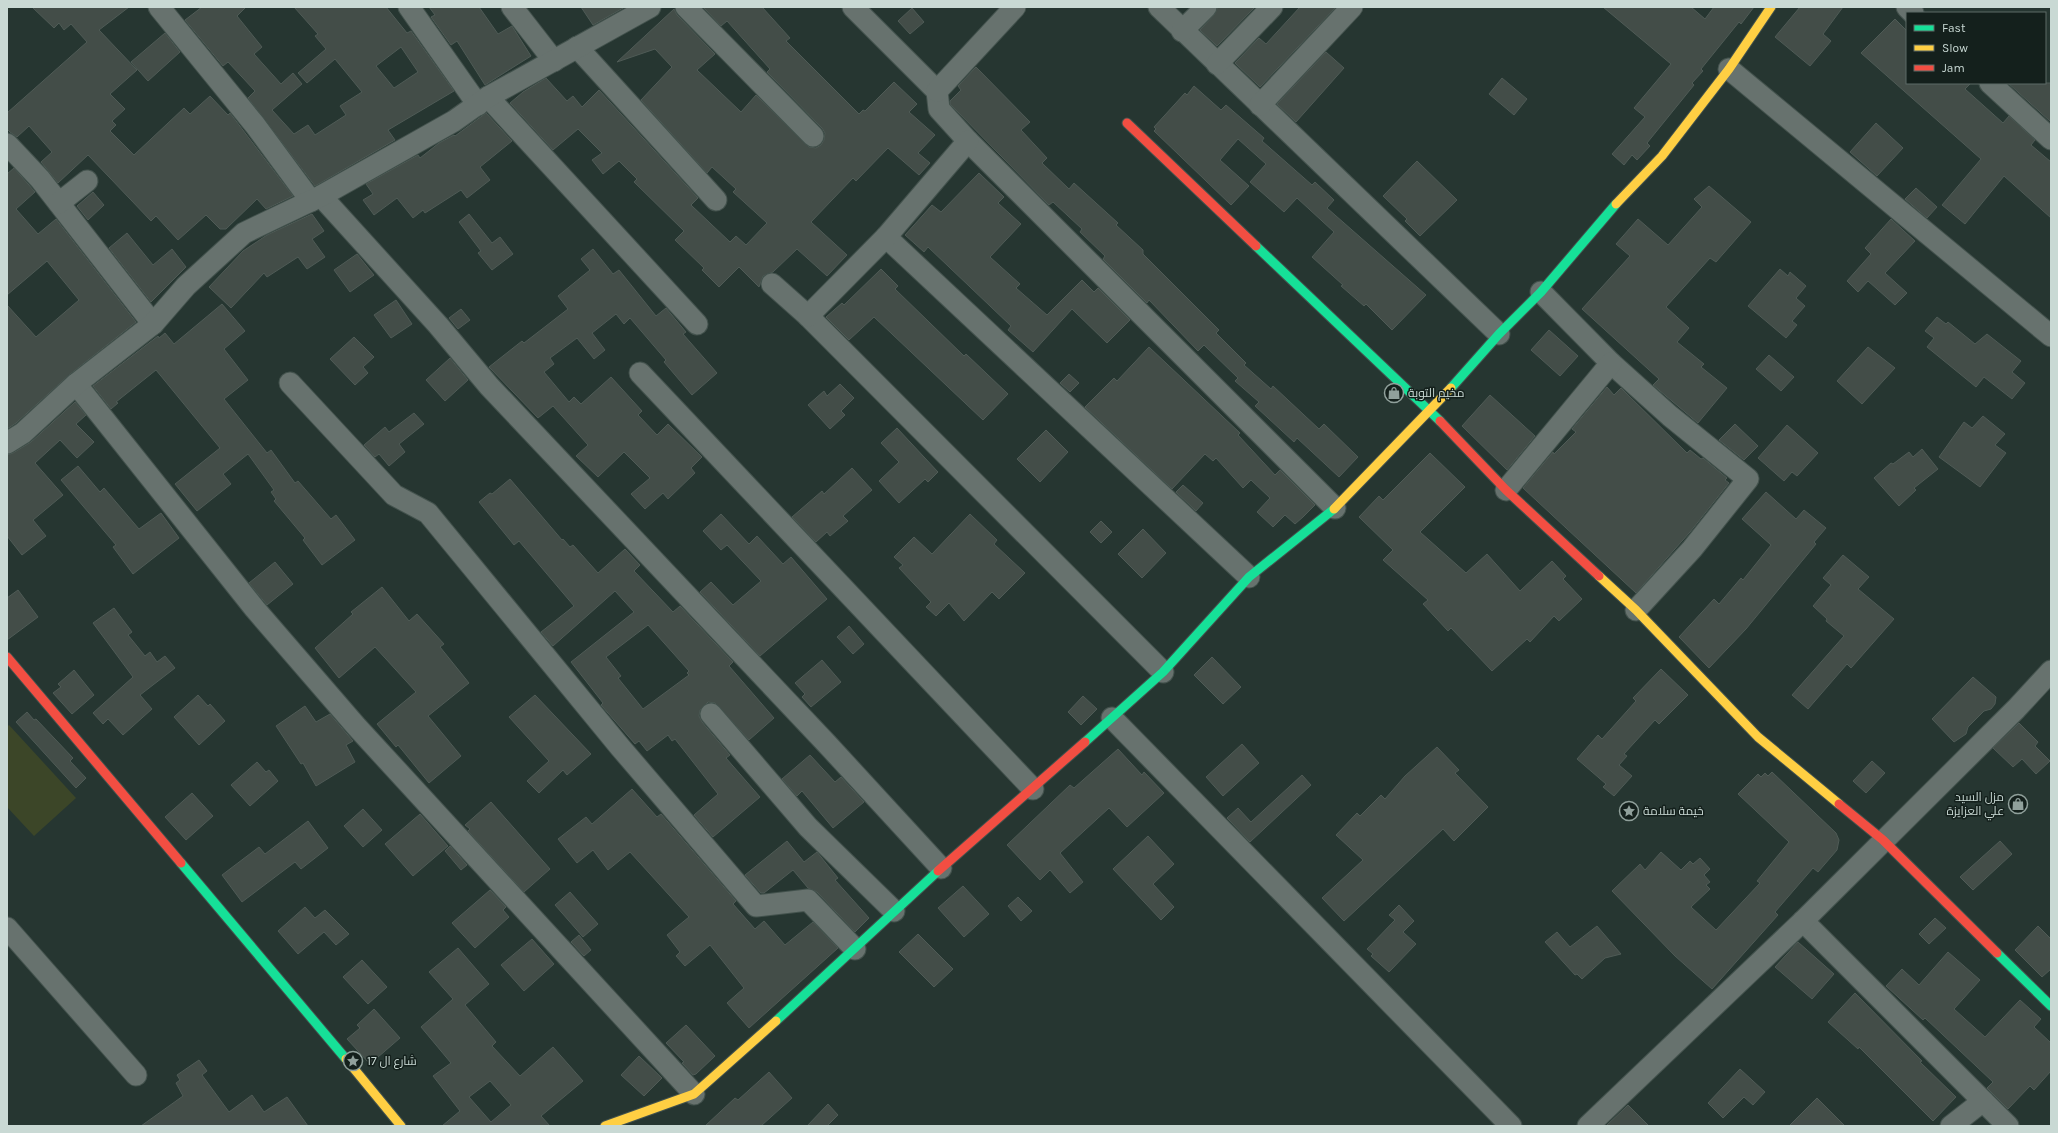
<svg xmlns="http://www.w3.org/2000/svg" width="2058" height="1133" font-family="Karla,Cairo,sans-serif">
	<rect width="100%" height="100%" fill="#263631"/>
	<path fill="#3c4628" d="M9 725 76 798 34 836 7 807V727Z"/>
	<g fill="#434d48" stroke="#4f5b56" fill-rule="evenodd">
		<path d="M32 7H129L99 30 137 70 110 94 125 109 112 121 116 125 110 131 134 155 184 108 190 114 210 96 228 115 230 113 293 196 266 209 257 199 226 229H220L206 215 178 240 156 216 151 221 88 155 58 183 41 162 52 152 29 126 17 137 10 132 7 129V113L87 42 71 24 64 30 59 23 54 28Z"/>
		<path d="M202 7H246L237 16 262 47 254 54 281 84 293 73 302 84 272 110 294 134 308 125 315 135 346 115 340 106 362 92 335 59 307 83 298 73 326 49 315 36 318 34 294 7H386L407 33 411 31 454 91 388 130 395 140 315 186 248 98 255 91 228 62 223 66 185 20ZM401 47 418 72 394 88 376 66Z"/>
		<path d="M429 7H479L498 34 512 26 531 56 485 85 457 41 451 45 431 17 435 15Z"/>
		<path d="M581 7H625L593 25Z"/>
		<path d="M703 7H762L790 38 786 41 859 114 863 110 865 111 894 82 917 104 909 112 935 135 918 153 930 163 919 175 888 148 856 181 853 178 811 222 847 255 827 276 797 249 773 272 763 276 759 287 739 267 719 287 702 270 704 268 675 240 684 231 634 182 637 179 619 161 603 174 592 160 602 153 578 129 553 150 510 103 523 92 546 78 567 101 573 96 582 107 599 90 698 198 691 205 730 242 736 236 746 245 767 223 733 192 736 189 712 167 707 173 641 100 672 67 655 49 617 62 674 9 677 15 715 54 697 70 741 112 756 95 809 147 816 148 821 145 824 140 825 133 822 128 767 72 770 69 727 21 721 26Z"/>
		<path d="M1218 7H1255L1217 46 1200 30 1214 15Z"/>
		<path d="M1300 7H1336L1260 87 1235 63 1259 38 1266 44Z"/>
		<path d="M1603 7H1691L1705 19 1714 7H1754L1741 24 1739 22 1701 69 1703 71 1692 83 1694 85 1647 143 1650 146 1637 160 1632 155 1624 165 1612 154 1645 117 1634 108 1671 64Z"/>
		<path d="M1800 7H1843L1823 34 1831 41 1810 66 1775 37Z"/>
		<path d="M912 8 924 22 910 34 898 21Z"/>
		<path d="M1895 19 1907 31V83H1971L1965 89 2003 123 2009 116 2035 140 2031 145 2051 162V218L2004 176 1965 224 1942 205 1981 159 1861 53Z"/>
		<path d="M165 33 180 52 148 81 131 62Z"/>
		<path d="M1326 52 1344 68 1296 122 1277 104Z"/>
		<path d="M976 67 1030 122 1021 130 1047 158 1042 163 1069 189 1074 183 1118 223 1116 225 1143 250V254L1219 330 1216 333 1246 363 1244 365 1271 389 1273 386 1319 429 1324 424 1358 457 1339 477 1297 438 1294 442 1255 406 1259 402 1235 381 1238 378 1204 345 1198 351 1149 300 1147 303 1103 259 1105 256 1080 232 1082 229 1053 202 1049 205 950 104V101L961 90 958 86Z"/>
		<path d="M1502 78 1527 99 1514 115 1489 94Z"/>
		<path d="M2008 83H2051V122Z"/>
		<path d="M1194 86 1221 110 1226 105 1264 138 1262 141 1312 185 1315 182 1334 200 1327 208 1426 295 1392 330 1366 304 1364 306 1341 286 1343 285 1312 257 1334 232 1297 198 1284 212 1250 182 1266 164 1238 139 1220 160 1249 186 1231 205 1154 131 1156 129 1154 127 1185 93 1187 95Z"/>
		<path d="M486 113 512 141 480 167 490 180 467 198 461 190 425 213 423 210 413 218 397 198 374 215 363 200 373 194 366 184 418 155 420 158 439 143 454 135 455 136Z"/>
		<path d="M1876 123 1903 148 1877 176 1850 152Z"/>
		<path d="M1417 161 1457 200 1420 236 1405 221 1407 219 1383 196Z"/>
		<path d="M14 168 35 192 16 209 38 234 56 219 136 322 69 375 16 423 7 429V305L36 337 79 300 47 261 7 295V174Z"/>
		<path d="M979 173 1004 197 998 203 1021 224 990 257 1020 284 1016 288 1047 315 1082 280 1094 292 1098 288 1130 320 1107 343 1072 309 1033 352 1008 330 1011 326 928 247 924 252 905 235 932 205 941 212Z"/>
		<path d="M1709 186 1751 222 1716 262 1710 258 1666 307 1689 328 1677 342 1704 364 1701 367 1727 388 1698 423 1653 385 1659 379 1582 309 1630 256 1616 244 1638 219 1668 245 1702 207 1694 199Z"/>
		<path d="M1916 188 1937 207 1927 218 1905 199Z"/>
		<path d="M93 192 104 205 88 220 77 206Z"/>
		<path d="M312 214 324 231 312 239 325 257 307 269 298 257 267 277 264 273 231 308 209 287 243 251 267 235Z"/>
		<path d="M469 214 492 243 500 237 513 254 492 270 478 253 481 251 459 222Z"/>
		<path d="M1891 219 1915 241 1885 273 1907 293 1895 305 1868 281 1858 292 1847 281 1871 254 1865 248Z"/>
		<path d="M127 233 153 265 172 249 186 267 151 302 109 248Z"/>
		<path d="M593 249 613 274 619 270 656 316 666 308 686 332 683 334 717 373 692 395 664 362 666 360 630 318 624 324 616 314 592 333 605 350 594 359 577 338 550 358 554 364 544 372 569 402 574 397 581 404 611 377 642 411 638 415 657 435 668 424 702 457 691 468 695 473 668 499 663 493 645 509 631 494 650 478 624 452 598 477 576 456 588 445 553 406 538 418 489 367 522 341 524 343 568 309 558 296 590 270 581 259Z"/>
		<path d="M357 254 374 275 350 292 334 270Z"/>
		<path d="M881 269 898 286 895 289 964 356 966 354 1008 394 983 420 874 317 849 340 826 317 842 303 844 305Z"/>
		<path d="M1780 269 1788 276 1790 272 1806 286 1796 298 1805 306 1792 321 1797 325 1786 338 1748 306Z"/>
		<path d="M396 300 412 324 391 338 374 315Z"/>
		<path d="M222 304 245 331 224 349 248 380 224 399 267 453 271 450 295 483 298 481 331 519 336 515 355 540 322 565 303 540 305 538 274 501 276 499 271 492 274 490 248 454 223 474 231 484 197 511 175 484 220 448 156 370 116 402 118 403 111 409 93 386 158 336 159 338 165 333 174 344Z"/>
		<path d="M461 309 470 320 458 329 449 318Z"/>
		<path d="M1937 317 1946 324 1948 322 1975 344 1987 334 2021 361 2012 372 2025 383 2012 399 1984 377 1976 387 1927 347 1934 338 1925 331Z"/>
		<path d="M1549 330 1578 356 1560 376 1531 350Z"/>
		<path d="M354 337 374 357 363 367 368 373 355 385 330 359Z"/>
		<path d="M1149 347 1240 433 1238 435 1275 475 1280 470 1315 505 1303 517 1295 524 1285 515 1273 527 1257 512 1270 498 1251 480 1243 488 1216 458 1213 461 1205 454 1172 489 1085 407 1114 378 1117 381Z"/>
		<path d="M1868 347 1895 368 1862 404 1837 381Z"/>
		<path d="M1769 355 1794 377 1781 391 1756 369Z"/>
		<path d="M450 358 468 380 445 401 426 380Z"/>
		<path d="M1069 374 1079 383 1070 392 1060 383Z"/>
		<path d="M840 384 854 398 841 411 845 415 830 429 808 405 824 391 827 396Z"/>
		<path d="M1607 387 1614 395 1621 388 1687 453 1690 450 1701 459 1703 458 1727 478 1725 480 1729 483 1690 532 1636 593 1523 488 1553 452 1554 454 1576 432 1572 429Z"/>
		<path d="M1490 395 1535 436 1507 470 1462 426Z"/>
		<path d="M75 402 86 415 76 424 94 442 77 458 60 440 35 463 63 495 33 520 46 536 22 555 7 536V455L13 453 31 442Z"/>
		<path d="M414 413 424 424 399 444 405 452 389 466 379 454 375 457 364 445 385 427 389 432Z"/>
		<path d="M1983 416 2005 434 1995 445 2006 453 1980 487 1939 457 1964 422 1972 428Z"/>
		<path d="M1735 424 1758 446 1744 460 1719 440Z"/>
		<path d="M1787 425 1818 453 1797 476 1792 472 1784 481 1758 458Z"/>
		<path d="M897 428 938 472 928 482 925 479 899 503 879 481 899 462 881 443Z"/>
		<path d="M1046 430 1068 452 1040 482 1017 459Z"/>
		<path d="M1922 449 1938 469 1914 488 1916 490 1899 506 1874 478 1891 463 1893 464 1909 452 1913 457Z"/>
		<path d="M1430 453 1465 487 1420 532 1466 573 1487 554 1520 591 1552 561 1566 576 1563 579 1582 599 1559 621 1554 616 1530 642 1527 639 1492 671 1451 628 1448 631 1423 604 1428 600 1383 560 1393 550 1359 517 1379 496 1383 500Z"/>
		<path d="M78 466 100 492 104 488 139 529 161 513 179 538 133 574 113 547 116 545 61 480Z"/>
		<path d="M852 468 872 490 843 516 848 521 830 536 827 532 816 542 792 517 822 491 824 494Z"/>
		<path d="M510 479 562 540 563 539 570 547 573 545 598 573 625 549 640 565 634 571 673 612 680 606 733 662 729 666 774 718 749 740 715 703 708 702 700 710 699 716 702 722 730 755 726 758 760 797 713 837 694 815 718 794 675 739 672 741 668 735 647 751 639 741 635 744 601 705 603 703 571 662 634 612 615 591 553 646 541 632 574 606 519 541 514 545 479 502 490 493 492 494ZM648 625 689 671 687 673 689 675 643 709 618 678 621 676 606 657Z"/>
		<path d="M1183 485 1203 503 1196 511 1176 492Z"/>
		<path d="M1766 492 1796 519 1804 510 1826 528 1814 542 1816 544 1746 629 1709 668 1679 637 1714 599 1719 604 1741 578 1743 580 1771 545 1742 519Z"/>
		<path d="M721 514 749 544 757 536 783 564 791 557 827 599 760 656 700 592 711 582 733 605 761 581 727 545 721 550 703 531Z"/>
		<path d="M970 514 997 540 994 544 1025 573 999 599 992 592 964 621 949 603 936 616 926 607 931 602 899 568 903 565 894 557 914 537 932 554Z"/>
		<path d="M1101 521 1112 532 1101 543 1090 532Z"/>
		<path d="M1143 529 1166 553 1142 578 1118 554Z"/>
		<path d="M1843 555 1869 577 1858 589 1894 619 1851 668 1847 664 1808 709 1792 695 1844 636 1826 621 1827 619 1813 606 1831 585 1823 578Z"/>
		<path d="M275 562 293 584 267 605 249 583Z"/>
		<path d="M382 587 409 621 417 614 444 644 440 647 469 683 428 716 461 756 429 783 398 745 396 747 377 724 416 692 375 647 339 678 315 648 353 614 351 612Z"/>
		<path d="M18 590 38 617 7 640V598Z"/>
		<path d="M114 608 132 632 128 635 145 656 150 652 157 662 165 656 175 668 140 695 152 709 123 735 108 719 103 724 93 713 133 677 93 623Z"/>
		<path d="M849 626 864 644 853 654 837 637Z"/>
		<path d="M1212 657 1241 687 1223 704 1194 675Z"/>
		<path d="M822 660 841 682 811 707 802 697 805 694 795 683Z"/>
		<path d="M1661 669 1688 695 1659 724 1655 720 1624 754 1627 756 1619 765 1632 776 1614 796 1603 787 1606 784 1577 759 1598 735 1602 739 1636 701 1633 698Z"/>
		<path d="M74 670 94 695 72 714 53 693 61 687 58 684Z"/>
		<path d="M1973 677 1996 697 1995 704 1991 709 1984 711 1968 727 1966 734 1954 742 1932 719Z"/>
		<path d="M198 695 208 706 210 704 225 721 199 745 174 717Z"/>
		<path d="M535 695 591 754 567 775 563 770 539 793 527 781 549 761 509 717Z"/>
		<path d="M1083 696 1097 709 1081 725 1068 712Z"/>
		<path d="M305 706 316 722 330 714 353 741 346 745 355 762 316 786 303 763 301 764 276 726Z"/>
		<path d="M27 712 34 720 36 719 73 758 70 761 86 778 76 788 16 722Z"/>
		<path d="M2019 723 2038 742 2035 746 2050 761 2036 774 2022 759 2013 767 1993 748Z"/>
		<path d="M1242 744 1259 763 1223 796 1206 777Z"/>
		<path d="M1437 747 1459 770 1455 773 1488 807 1454 841 1443 829 1344 921 1322 898 1363 860 1336 835 1357 813 1360 816 1381 795 1385 799 1405 776Z"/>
		<path d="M1118 749 1142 775 1144 772 1164 793 1127 827 1109 808 1060 853 1083 882 1070 893 1050 870 1040 880 1007 845 1070 785 1074 788Z"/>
		<path d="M810 755 835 782 841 777 864 802 833 828 802 791 797 796 782 779Z"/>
		<path d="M1872 761 1885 773 1866 793 1853 781Z"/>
		<path d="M257 762 266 772 269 770 278 781 250 806 231 785Z"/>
		<path d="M1772 772 1836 833 1839 840 1837 850 1818 872 1813 868 1775 912 1778 915 1712 989 1675 956 1612 891 1640 864 1645 870 1661 852 1681 870 1690 861 1693 864 1700 858 1710 869 1704 875 1710 882 1706 885 1710 889 1691 907 1716 930 1760 883 1757 881 1789 842 1738 794 1758 774 1761 777 1765 773 1768 776Z"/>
		<path d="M1302 775 1311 785 1250 842 1227 818 1238 808 1251 822Z"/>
		<path d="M632 789 657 817 661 814 736 901 733 904 755 929 764 921 785 945 813 922 838 948 749 1028 727 1003 744 988 710 945 685 966 676 956 680 952 667 935 689 917 630 852 608 870 593 850 577 863 558 839 586 817 592 824Z"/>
		<path d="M192 793 213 816 186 840 165 817Z"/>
		<path d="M491 802 550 869 524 892 468 831 470 829 465 825Z"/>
		<path d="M363 809 382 830 363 847 344 826Z"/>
		<path d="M420 814 448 846 413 876 385 844Z"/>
		<path d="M308 821 328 848 301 869 295 862 242 902 222 875 259 847 265 854Z"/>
		<path d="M1148 836 1174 864 1153 884 1174 907 1161 920 1113 869Z"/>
		<path d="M787 841 804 862 817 852 838 878 835 880 869 918 855 932 817 892 808 888 793 870 764 893H761L745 875Z"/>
		<path d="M2000 841 2012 854 1973 890 1960 877Z"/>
		<path d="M450 846 467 865 461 870 445 851Z"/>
		<path d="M963 886 989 914 964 937 938 908Z"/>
		<path d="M490 890 506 907 503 910 509 917 475 948 452 923Z"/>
		<path d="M570 892 598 924 583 937 555 905Z"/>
		<path d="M1018 897 1032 911 1021 921 1008 906Z"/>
		<path d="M1399 905 1414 921 1403 932 1416 944 1389 972 1371 956 1373 954 1367 949 1395 920 1389 915Z"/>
		<path d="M305 907 315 918 325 910 349 934 336 945 324 932 298 954 278 931Z"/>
		<path d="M1935 918 1946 928 1929 944 1919 934Z"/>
		<path d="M1597 926 1621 954 1605 958 1582 979 1577 974 1575 975 1545 942 1557 932 1570 947Z"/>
		<path d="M2038 926 2051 939V969L2042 977 2015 950Z"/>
		<path d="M918 934 953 969 934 987 899 952Z"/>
		<path d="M579 935 591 950 584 956 571 942Z"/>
		<path d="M532 939 554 964 524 991 501 965Z"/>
		<path d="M1798 942 1834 974 1812 999 1775 967Z"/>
		<path d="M458 948 489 984 465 1005 496 1042 492 1046 520 1076 553 1047 583 1081 541 1116 550 1126H442L460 1111 433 1076 451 1063 421 1027 453 999 429 972ZM490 1081 511 1105 491 1122 469 1097Z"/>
		<path d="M1948 952 1980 980 1954 1009 1985 1037 2020 1000 2041 1019 2034 1027 2051 1043V1071L2034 1090 2030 1086 2008 1109 1987 1088 1993 1082 1925 1018 1923 1020 1886 986 1902 969 1919 985Z"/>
		<path d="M362 960 387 987 368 1004 343 977Z"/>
		<path d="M1855 993 1922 1061 1920 1062 1956 1097 1933 1121 1859 1047 1858 1049 1828 1022Z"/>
		<path d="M374 1009 400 1038 370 1064 347 1039 360 1028 357 1025Z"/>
		<path d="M686 1025 715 1056 696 1074 693 1075 682 1063 684 1062 666 1043Z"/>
		<path d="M639 1056 662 1078 644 1096 621 1075Z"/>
		<path d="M199 1060 207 1071 202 1075 229 1112 252 1095 264 1112 287 1097 308 1126H141L183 1096 176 1083 180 1080 177 1075Z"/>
		<path d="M1740 1069 1765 1092 1753 1105 1744 1097 1723 1118 1708 1103Z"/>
		<path d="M769 1072 792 1098 761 1126H705L735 1098 738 1100Z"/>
		<path d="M1817 1098 1845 1126H1789Z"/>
		<path d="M828 1104 838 1115 827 1126H807Z"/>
		<path d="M1628 1105 1649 1126H1606Z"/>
	</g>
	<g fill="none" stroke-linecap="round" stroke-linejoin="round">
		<defs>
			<g id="street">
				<path d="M159 7 255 125 311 201"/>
				<path d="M409 7 478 105"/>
				<path d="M512 7 554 61"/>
				<path d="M686 7 813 136"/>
				<path d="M853 7 937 91 939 109 968 141 1335 508"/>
				<path d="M1159 7 1499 334"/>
				<path d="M1907 7 1913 13"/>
				<path d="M1182 31 1206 7"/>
				<path d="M577 47 716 200"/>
				<path d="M1217 64 1272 7"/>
				<path d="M1729 69 2051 336"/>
				<path d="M1990 83 2051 139"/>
				<path d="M937 91 1015 7"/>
				<path d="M488 97 697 324"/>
				<path d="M1260 105 1352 7"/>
				<path d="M7 144 40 179 153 324"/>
				<path d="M321 196 438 325 489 386 827 744 941 868"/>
				<path d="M59 203 87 181"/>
				<path d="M886 237 1249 577"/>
				<path d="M772 284 808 316 1163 672"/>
				<path d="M1541 292 1611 363 1670 416 1748 479 1692 549 1636 610"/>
				<path d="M808 316 886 237 968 141"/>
				<path d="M640 373 1033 789"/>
				<path d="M290 383 394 495 428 513 620 747 756 906 808 900 855 949"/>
				<path d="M76 384 255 609 356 726 694 1094"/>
				<path d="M7 443 23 433 76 384 153 324 186 286 244 233 321 196 454 121 488 97 650 7"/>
				<path d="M1506 490 1611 363"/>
				<path d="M711 714 808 827 894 911"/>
				<path d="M1112 718 1511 1126"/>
				<path d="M1803 921 2008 1126"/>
				<path d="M7 928 136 1075"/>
				<path d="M1588 1126 1803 921 2016 709 2051 671"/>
				<path d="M1951 1126 1983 1101"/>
			</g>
			<g id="fast">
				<path d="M1256 246 1440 421"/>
				<path d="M1451 388 1499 334 1541 292 1616 204"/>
				<path d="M1085 742 1163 672 1249 577 1334 509"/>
				<path d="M181 863 346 1059"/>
				<path d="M1997 953 2051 1006"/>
				<path d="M776 1021 938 871"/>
			</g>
			<g id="slow">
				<path d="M1616 204 1662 156 1729 69 1771 7"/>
				<path d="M1334 509 1451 388"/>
				<path d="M1599 576 1636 610 1758 737 1839 804"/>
				<path d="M346 1059 401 1126"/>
				<path d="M605 1126 694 1094 776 1021"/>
			</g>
			<g id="jam">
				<path d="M1127 123 1256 246"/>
				<path d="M1440 421 1506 490 1599 576"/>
				<path d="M7 657 181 863"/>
				<path d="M1839 804 1883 840 1997 953"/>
				<path d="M938 871 1085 742"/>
			</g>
		</defs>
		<use href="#street" stroke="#43524d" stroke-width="23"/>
		<use href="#fast" stroke="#43524d" stroke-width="11"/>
		<use href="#slow" stroke="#43524d" stroke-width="11"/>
		<use href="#jam" stroke="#43524d" stroke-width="11"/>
		<use href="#street" stroke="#67726e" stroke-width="21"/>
		<use href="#fast" stroke="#16e098" stroke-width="9"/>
		<use href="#slow" stroke="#ffcf43" stroke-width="9"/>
		<use href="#jam" stroke="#f24e42" stroke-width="9"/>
	</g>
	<defs>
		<symbol id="shop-ring" viewBox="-11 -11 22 22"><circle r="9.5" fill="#14201c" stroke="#90a09b" stroke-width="1.5"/><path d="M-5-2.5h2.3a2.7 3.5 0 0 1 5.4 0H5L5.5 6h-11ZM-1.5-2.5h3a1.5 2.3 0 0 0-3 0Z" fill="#90a09b"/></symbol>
		<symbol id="sight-ring" viewBox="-11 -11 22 22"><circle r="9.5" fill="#14201c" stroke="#90a09b" stroke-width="1.5"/><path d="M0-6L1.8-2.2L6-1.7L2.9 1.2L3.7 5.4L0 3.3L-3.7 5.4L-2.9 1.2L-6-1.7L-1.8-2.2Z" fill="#90a09b"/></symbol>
	</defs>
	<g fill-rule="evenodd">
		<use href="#shop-ring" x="1383" y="382" width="22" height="22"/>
		<use href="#shop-ring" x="2007" y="793" width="22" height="22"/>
		<use href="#sight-ring" x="1618" y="800" width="22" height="22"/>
		<use href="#sight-ring" x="342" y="1050" width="22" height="22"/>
	</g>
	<g text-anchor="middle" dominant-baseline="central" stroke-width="3" stroke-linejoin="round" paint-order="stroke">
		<g font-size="12" fill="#c9d9d4" stroke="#14201c" text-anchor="start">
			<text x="1408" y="393">مخيم التوبة</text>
			<text x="2004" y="797" text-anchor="end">مزل السيد<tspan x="2004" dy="14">علي العزايزة</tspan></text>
			<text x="1643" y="811">خيمة سلامة</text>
			<text x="367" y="1061">شارع ال 17</text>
		</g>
	</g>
	<rect width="2058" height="1133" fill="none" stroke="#c9d9d4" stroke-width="16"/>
	<rect x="1906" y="12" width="140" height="72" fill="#14201c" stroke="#5c6a66"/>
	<rect x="1914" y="25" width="20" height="6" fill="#16e098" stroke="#5c6a66"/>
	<text x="1942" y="32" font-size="12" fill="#c9d9d4">Fast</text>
	<rect x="1914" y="45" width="20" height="6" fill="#ffcf43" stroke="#5c6a66"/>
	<text x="1942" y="52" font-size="12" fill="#c9d9d4">Slow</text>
	<rect x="1914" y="65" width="20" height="6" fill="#f24e42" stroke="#5c6a66"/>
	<text x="1942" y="72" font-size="12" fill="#c9d9d4">Jam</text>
</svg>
